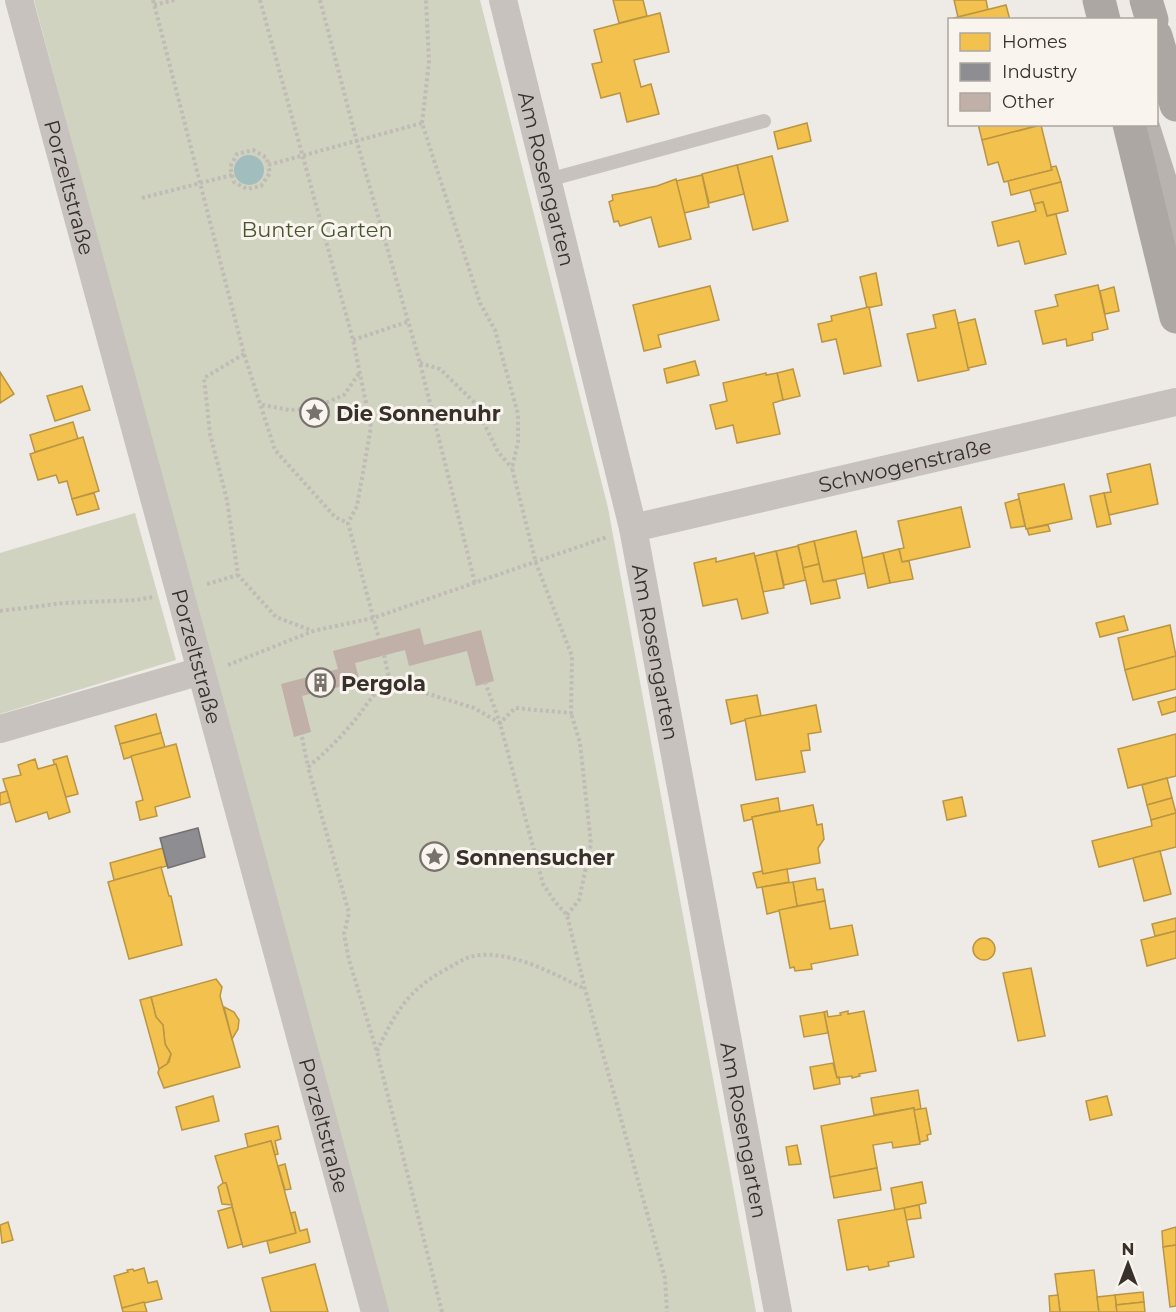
<svg xmlns="http://www.w3.org/2000/svg" width="1176" height="1312" font-family="Montserrat,sans-serif">
	<rect width="100%" height="100%" fill="#eeeae5"/>
	<g fill="#cfd3c0">
		<path d="M34 0H480L608 508 756 1312H383Z"/>
		<path d="M135 513 176 660 0 714V553Z"/>
	</g>
	<circle fill="#a2bdbe" cx="249" cy="170" r="15"/>
	<g fill="#f2c14e" stroke="#ba9644" stroke-width="1.5">
		<path d="M613 0H643L647 16 619 23Z"/>
		<path d="M954 0H986L988 10 958 17Z"/>
		<path d="M1006 5 1010 20H955L954 18Z"/>
		<path d="M660 13 669 52 634 60 641 87 651 84 659 114 627 122 620 93 601 98 592 64 602 62 594 30Z"/>
		<path d="M807 123 811 141 778 149 774 132Z"/>
		<path d="M978 124H1040L1041 125 982 140Z"/>
		<path d="M1041 125 1052 170 1004 182 998 162 988 165 982 140Z"/>
		<path d="M772 156 788 221 753 230 737 165Z"/>
		<path d="M737 165 744 194 709 203 702 174Z"/>
		<path d="M1056 166 1061 182 1011 195 1008 181 1052 170 1051 167Z"/>
		<path d="M702 175 709 207 684 213 676 181Z"/>
		<path d="M676 179 691 239 659 247 651 217 620 226 618 221 614 222 609 202 613 200 612 195 657 186Z"/>
		<path d="M1061 182 1068 211 1047 216 1043 202 1034 204 1030 190Z"/>
		<path d="M1043 202 1047 216 1056 214 1066 254 1025 264 1019 241 998 246 992 222 1036 211 1034 204Z"/>
		<path d="M876 273 882 305 867 308 860 277Z"/>
		<path d="M1098 285 1108 329 1092 333 1093 340 1067 346 1066 339 1043 344 1035 311 1058 306 1055 295Z"/>
		<path d="M710 286 719 320 658 335 661 347 644 351 633 305Z"/>
		<path d="M1114 287 1119 311 1105 314 1100 291Z"/>
		<path d="M869 307 881 366 844 374 836 339 822 342 818 324 832 321 831 316Z"/>
		<path d="M955 310 969 370 918 381 907 334 936 328 933 315Z"/>
		<path d="M975 319 986 364 968 368 958 323Z"/>
		<path d="M695 361 699 375 667 383 664 369Z"/>
		<path d="M793 369 800 396 783 400 777 373Z"/>
		<path d="M0 372 14 394 0 403Z"/>
		<path d="M766 373V375L777 373 783 400 773 403 780 434 737 443 733 425 716 429 710 405 727 401 723 383Z"/>
		<path d="M82 386 90 410 55 421 47 396Z"/>
		<path d="M73 422 78 439 35 452 30 435Z"/>
		<path d="M83 437 99 491 72 499 67 481 59 483 56 475 38 480 30 454Z"/>
		<path d="M1150 464 1158 504 1109 515 1104 493 1111 492 1107 474Z"/>
		<path d="M1064 484 1072 519 1026 529 1018 494Z"/>
		<path d="M94 493 99 509 77 515 72 499Z"/>
		<path d="M1104 493 1111 524 1097 527 1090 496Z"/>
		<path d="M1019 499 1025 526 1011 528 1005 503Z"/>
		<path d="M961 507 970 547 902 562 899 549 904 548 898 521Z"/>
		<path d="M1048 525 1050 531 1029 535 1027 529Z"/>
		<path d="M856 531 866 573 823 582 814 541Z"/>
		<path d="M814 541 819 564 803 568 798 545Z"/>
		<path d="M798 546 806 580 784 585 776 551Z"/>
		<path d="M899 549 902 562 909 561 913 579 890 583 883 553Z"/>
		<path d="M776 551 784 588 763 592 755 556Z"/>
		<path d="M754 553 768 613 742 619 737 599 703 606 694 563 716 558V562Z"/>
		<path d="M883 553 890 583 868 588 862 558Z"/>
		<path d="M819 564 823 582 836 580 840 598 811 604 803 568Z"/>
		<path d="M1124 616 1128 630 1100 637 1096 623Z"/>
		<path d="M1170 625 1176 656 1125 670 1118 638Z"/>
		<path d="M1176 656V689L1133 700 1125 670Z"/>
		<path d="M757 695 761 716 731 724 726 700Z"/>
		<path d="M1176 697V711L1162 715 1158 702Z"/>
		<path d="M816 705 821 732 808 734 810 750 801 751 805 772 756 780 745 719Z"/>
		<path d="M156 714 161 733 120 744 115 726Z"/>
		<path d="M161 733 165 747 124 759 120 744Z"/>
		<path d="M1176 734V776L1128 788 1118 749Z"/>
		<path d="M176 744 190 797 155 807 157 816 140 820 136 802 143 800 131 756Z"/>
		<path d="M67 756 78 794 66 797 53 760Z"/>
		<path d="M35 759 38 769 56 764 70 812 49 819 47 812 16 822 3 779 21 775 18 765Z"/>
		<path d="M1167 778 1172 798 1147 805 1142 785Z"/>
		<path d="M7 791 10 802 0 805V793Z"/>
		<path d="M962 797 966 816 947 820 943 801Z"/>
		<path d="M778 798 780 811 752 817 753 819 744 821 741 805Z"/>
		<path d="M1172 798 1176 813 1151 820 1147 805Z"/>
		<path d="M813 805 817 825 822 824 824 839 818 848 820 863 763 874 752 817Z"/>
		<path d="M1176 813V847L1099 867 1092 841 1152 826 1151 820Z"/>
		<path d="M163 848 167 866 114 880 110 863Z"/>
		<path d="M1160 851 1171 894 1144 901 1133 858Z"/>
		<path d="M161 867 169 896H171L182 945 129 959 108 882Z"/>
		<path d="M787 869 789 882 757 888 753 873 762 871 763 874Z"/>
		<path d="M815 878 817 890 823 889 825 901 797 906 793 882Z"/>
		<path d="M793 882 797 906 767 914 762 887Z"/>
		<path d="M825 901 830 929 852 925 858 955 811 964 812 969 795 971 794 967 790 968 779 910Z"/>
		<path d="M1176 918V931L1155 936 1152 924Z"/>
		<path d="M1176 931V958L1147 966 1141 940Z"/>
		<circle cx="984" cy="949" r="11"/>
		<path d="M1031 968 1045 1036 1018 1041 1003 973Z"/>
		<path d="M216 979 222 987 220 996 240 1067 164 1088 158 1073 159 1069 169 1062 171 1054 165 1044 163 1025 156 1017 151 997Z"/>
		<path d="M151 997 156 1017 163 1025 165 1044 171 1054 167 1064 159 1069 140 1000Z"/>
		<path d="M224 1007 234 1012 239 1020 238 1029 232 1039Z"/>
		<path d="M827 1011 828 1017 841 1015 840 1013 848 1011V1014L864 1011 876 1071 859 1074 860 1076 852 1078V1076L837 1078 824 1012Z"/>
		<path d="M824 1012 828 1033 804 1037 800 1016Z"/>
		<path d="M833 1063 837 1078 839 1077 840 1084 814 1089 810 1067Z"/>
		<path d="M918 1090 921 1109 914 1110V1108L874 1115 871 1098Z"/>
		<path d="M213 1096 219 1121 182 1130 176 1107Z"/>
		<path d="M1107 1096 1112 1115 1090 1120 1086 1101Z"/>
		<path d="M914 1108 920 1144 893 1148 892 1142 873 1145 877 1168 830 1177 821 1126Z"/>
		<path d="M926 1108 931 1134 927 1135 928 1140 920 1142 914 1110Z"/>
		<path d="M278 1126 281 1139 275 1141 278 1154 275 1155 271 1141 248 1147 245 1134Z"/>
		<path d="M271 1141 296 1233 243 1247 226 1183H223L215 1156Z"/>
		<path d="M797 1145 801 1164 789 1165 786 1147Z"/>
		<path d="M285 1164 291 1189 285 1190 278 1166Z"/>
		<path d="M877 1168 881 1190 834 1198 830 1177Z"/>
		<path d="M922 1182 926 1203 895 1210 891 1188Z"/>
		<path d="M223 1183H226L232 1205 222 1204 218 1187Z"/>
		<path d="M919 1205 921 1218 906 1220 904 1208Z"/>
		<path d="M232 1207 242 1244 228 1248 218 1211Z"/>
		<path d="M904 1208 914 1257 888 1262 889 1266 869 1270 868 1266 847 1270 838 1220Z"/>
		<path d="M295 1212 300 1231 307 1229 310 1242 270 1253 267 1241 296 1233 291 1213Z"/>
		<path d="M8 1222 13 1240 2 1243 0 1225Z"/>
		<path d="M1176 1227V1245L1163 1247 1162 1231Z"/>
		<path d="M1176 1245V1306L1170 1307 1163 1247Z"/>
		<path d="M315 1264 328 1312H271L262 1278Z"/>
		<path d="M144 1268 148 1283 157 1281 162 1299 122 1308 114 1276 128 1272 127 1270 133 1269 134 1271Z"/>
		<path d="M1094 1270 1099 1312H1060L1055 1274Z"/>
		<path d="M1143 1292 1144 1302 1116 1305 1115 1295Z"/>
		<path d="M1058 1295 1060 1312H1050L1049 1296Z"/>
		<path d="M1115 1295 1117 1312H1099L1097 1297Z"/>
		<path d="M144 1302 147 1312H123L122 1308Z"/>
		<path d="M1144 1302 1145 1312H1117L1116 1305Z"/>
	</g>
	<path fill="#8d8d92" stroke="#747173" stroke-width="1.5" d="M198 828 205 857 168 868 160 838Z"/>
	<path fill="#c0b0a8" d="M420 628 424 645 481 630 494 681 476 686 467 651 409 666 405 650 355 663 360 682 302 696 311 732 294 737 281 684 338 669 333 651Z"/>
	<g fill="none" stroke-linecap="round" stroke-linejoin="round">
		<g stroke="#c0bbb6" stroke-width="4" stroke-dasharray="3 3" stroke-linecap="butt">
			<path d="M153 0 244 354 275 450 335 517 348 523"/>
			<path d="M260 0 353 340 371 427 357 506 348 523 379 639"/>
			<path d="M320 0 357 142 420 363 475 583"/>
			<path d="M154 5 175 0"/>
			<path d="M422 123 429 62 426 0"/>
			<path d="M232 175 234 182 247 189 261 186 270 173 268 165"/>
			<path d="M142 198 232 175 230 167 237 154 253 150 267 158 268 165 422 123 480 303 495 330 518 414V442L512 468 536 563 572 656 571 713 515 708 500 723 485 682"/>
			<path d="M353 340 407 322"/>
			<path d="M244 354 204 378 210 434 227 500 238 575 276 617 313 631"/>
			<path d="M420 363 440 369 473 401 498 452 512 468"/>
			<path d="M262 405 290 410 314 408 344 395 360 372"/>
			<path d="M207 584 238 575"/>
			<path d="M0 611 64 603 137 600 153 597"/>
			<path d="M384 655 390 682"/>
			<path d="M228 665 313 631 373 618 607 537"/>
			<path d="M302 737 308 767"/>
			<path d="M567 915 579 900 591 844 580 743 571 713"/>
			<path d="M377 1051C394 1015 407 991 443 971 451 967 459 961 467 958 503 945 554 974 585 989"/>
			<path d="M442 1312 377 1052 349 960 344 934 349 913 308 767C325 753 341 737 355 720 367 705 373 692 390 682L474 708 500 723 543 884 555 902 567 915 585 989 665 1278 667 1312"/>
		</g>
		<path stroke="#c7c2be" stroke-width="14" d="M548 180 764 121"/>
		<g stroke="#c7c2be" stroke-width="28">
			<path id="s1" d="M19 0 375 1312"/>
			<path id="s2" d="M503 0 633 528 778 1312"/>
			<path id="s3" d="M633 528 1176 402"/>
			<path d="M0 729 201 671"/>
		</g>
		<path stroke="#b8b3ae" stroke-width="33" d="M1144 129 1176 230"/>
		<g stroke="#aca7a3" stroke-width="33">
			<path d="M1099 0 1104 20"/>
			<path d="M1146 0 1152 20"/>
			<path d="M1156 36 1176 105"/>
			<path d="M1129 124 1176 317"/>
		</g>
	</g>
	<defs>
		<symbol id="sight-ring" viewBox="-11 -11 22 22"><circle r="9.5" fill="#f9f4ed" stroke="#78716c" stroke-width="1.5"/><path d="M0-6L1.8-2.2L6-1.7L2.9 1.2L3.7 5.4L0 3.3L-3.7 5.4L-2.9 1.2L-6-1.7L-1.8-2.2Z" fill="#78716c"/></symbol>
		<symbol id="building-ring" viewBox="-11 -11 22 22"><circle r="9.5" fill="#f9f4ed" stroke="#78716c" stroke-width="1.5"/><path d="M-4-6H4V6H1V3H-1V6H-4ZM-2.5-4.3h1.7v1.8h-1.7ZM.8-4.3h1.7v1.8H.8ZM-2.5-1h1.7V.8h-1.7ZM.8-1h1.7V.8H.8Z" fill="#78716c"/></symbol>
	</defs>
	<g fill-rule="evenodd">
		<use href="#sight-ring" x="298" y="396" width="33" height="33"/>
		<use href="#building-ring" x="304" y="666" width="33" height="33"/>
		<use href="#sight-ring" x="418" y="840" width="33" height="33"/>
	</g>
	<g text-anchor="middle" dominant-baseline="central" stroke-width="6" stroke-linejoin="round" paint-order="stroke">
		<g font-size="21" fill="#38302b" stroke="#f9f4ed">
			<text stroke="none"><textPath href="#s2" startOffset="184">Am Rosengarten</textPath></text>
			<text stroke="none"><textPath href="#s1" startOffset="194">Porzeltstraße</textPath></text>
			<text stroke="none"><textPath href="#s3" startOffset="279">Schwogenstraße</textPath></text>
			<text stroke="none"><textPath href="#s2" startOffset="670">Am Rosengarten</textPath></text>
			<text stroke="none"><textPath href="#s1" startOffset="680">Porzeltstraße</textPath></text>
			<text stroke="none"><textPath href="#s1" startOffset="1166">Porzeltstraße</textPath></text>
			<text stroke="none"><textPath href="#s2" startOffset="1156">Am Rosengarten</textPath></text>
		</g>
		<g font-size="21" fill="#475531" stroke="#f9f4ed">
			<text x="317" y="229">Bunter Garten</text>
		</g>
		<g font-size="21" font-weight="bold" fill="#38302b" stroke="#f9f4ed" text-anchor="start">
			<text x="336" y="413">Die Sonnenuhr</text>
			<text x="341" y="683">Pergola</text>
			<text x="456" y="857">Sonnensucher</text>
		</g>
	</g>
	<rect x="948" y="18" width="210" height="108" fill="#f9f4ed" stroke="#aca69f" stroke-width="1.5"/>
	<rect x="960" y="33" width="30" height="18" fill="#f2c14e" stroke="#aca69f" stroke-width="1.5"/>
	<text x="1002" y="48" font-size="18" fill="#38302b">Homes</text>
	<rect x="960" y="63" width="30" height="18" fill="#8d8d92" stroke="#aca69f" stroke-width="1.5"/>
	<text x="1002" y="78" font-size="18" fill="#38302b">Industry</text>
	<rect x="960" y="93" width="30" height="18" fill="#c0b0a8" stroke="#aca69f" stroke-width="1.5"/>
	<text x="1002" y="108" font-size="18" fill="#38302b">Other</text>
	<g transform="translate(1128 1264)" stroke="#f9f4ed" stroke-width="4.5" paint-order="stroke">
	<path d="M0-4.5L10 22L0 15L-10 22Z" fill="#38302b"/>
	<text y="-9" font-size="16" font-weight="bold" text-anchor="middle" fill="#38302b">N</text>
	</g>
</svg>
